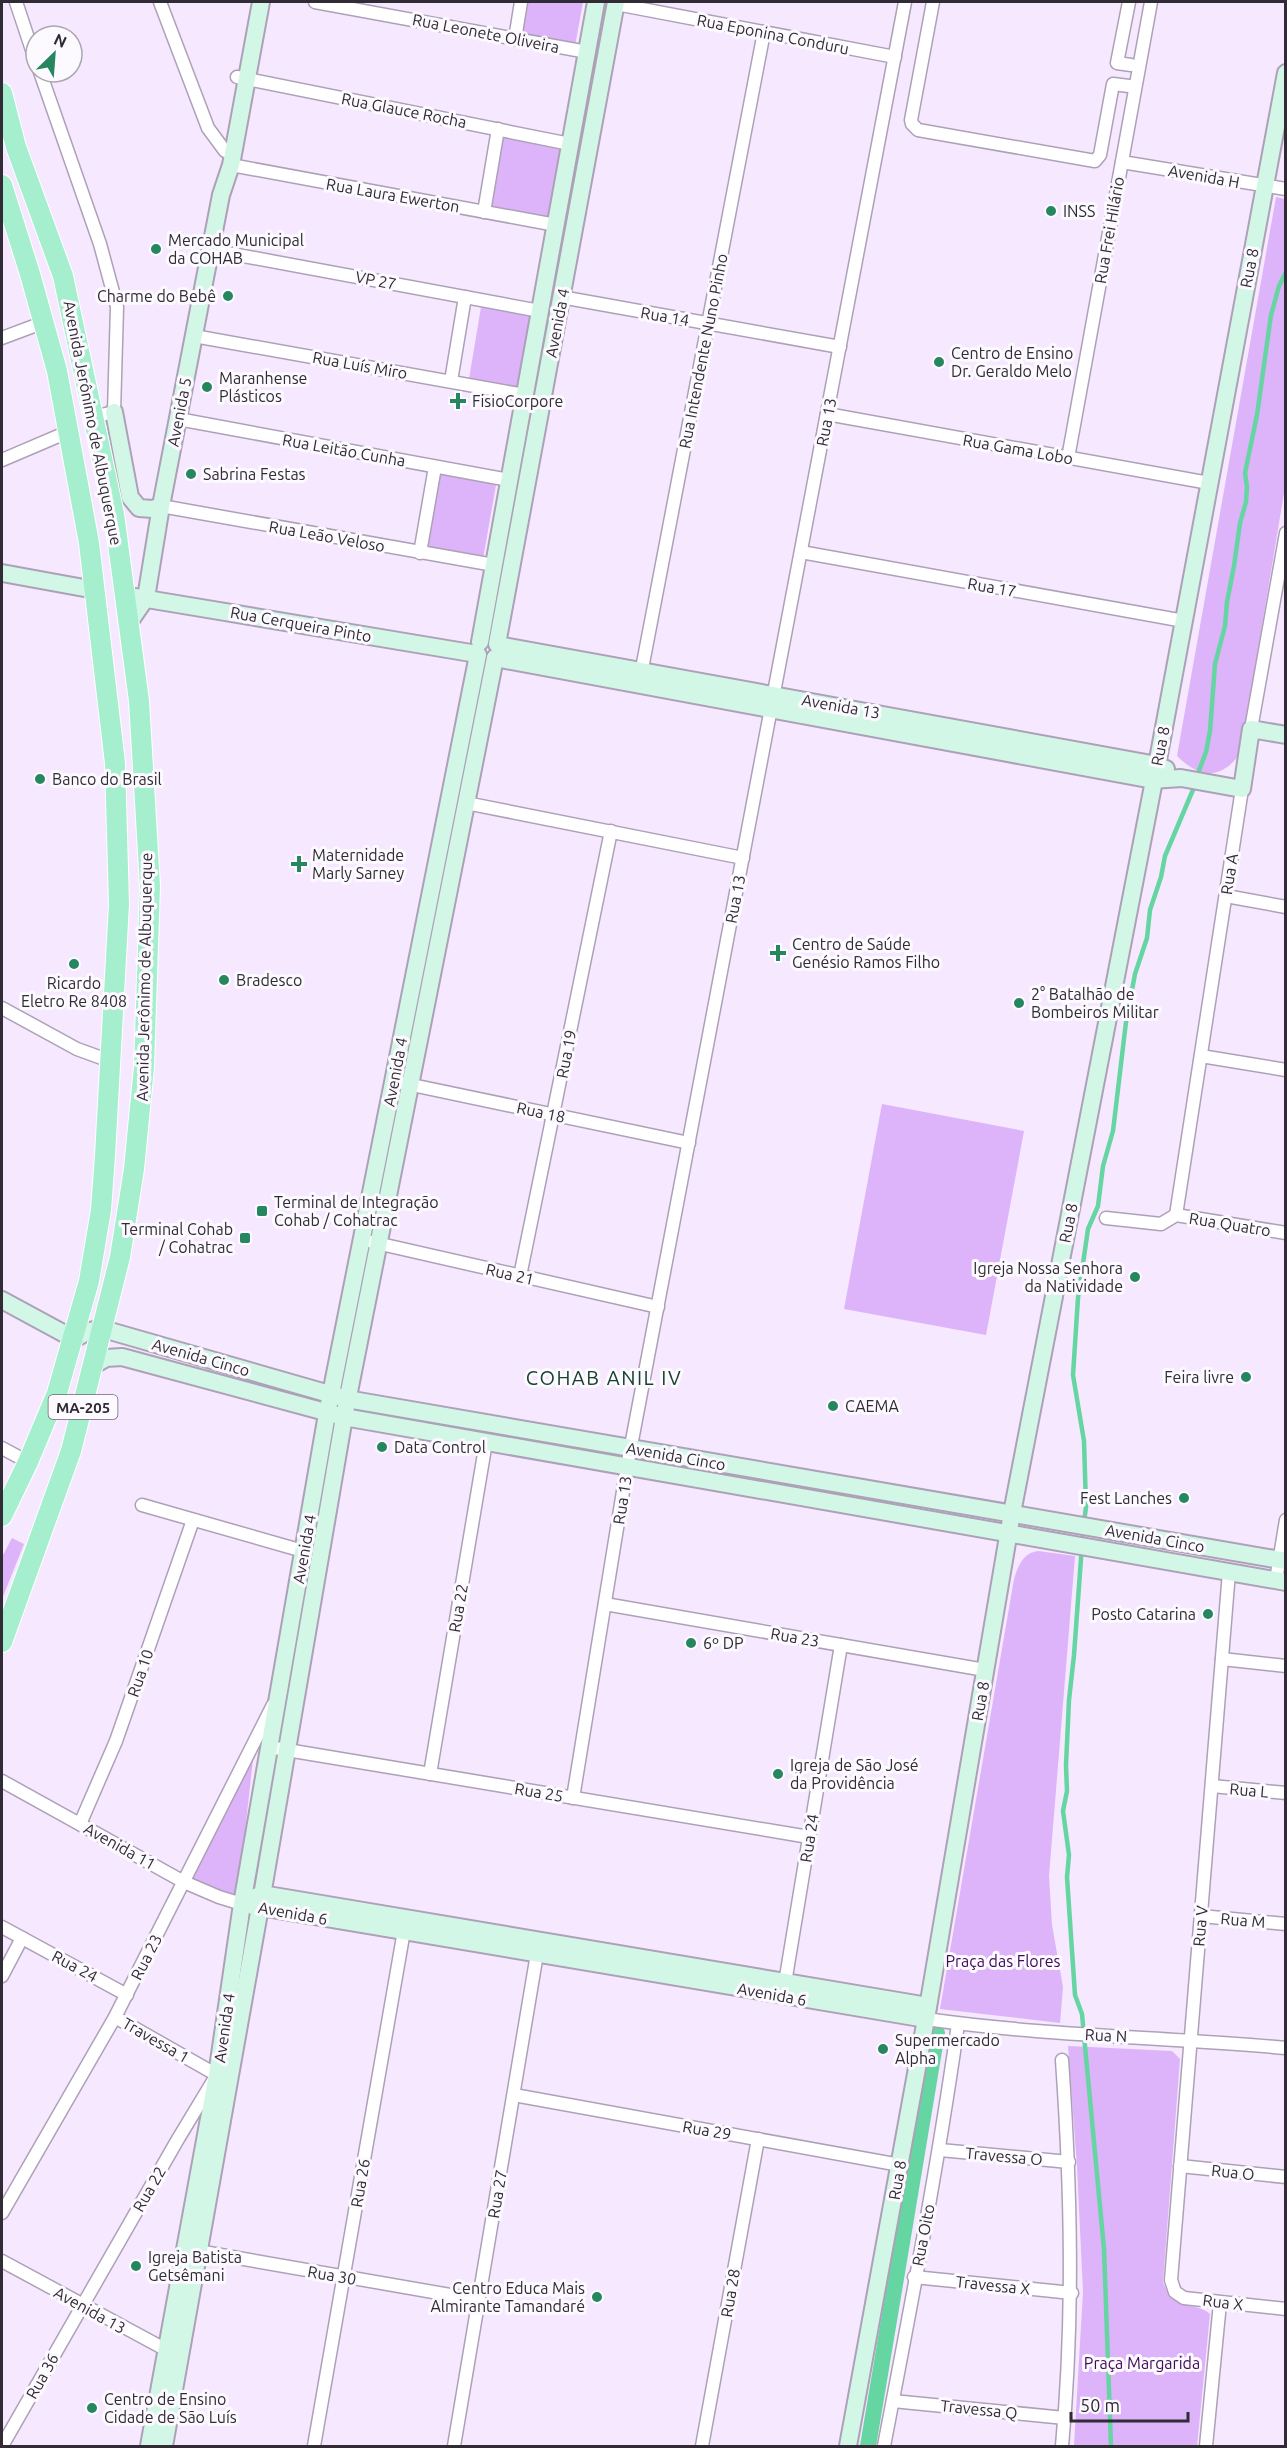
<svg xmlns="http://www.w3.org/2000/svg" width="1287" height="2448" font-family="Ubuntu,sans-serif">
	<rect width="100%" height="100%" fill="#f5e8ff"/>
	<g fill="#ddb3fa">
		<path d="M526 2H583L575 46 521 35Z"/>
		<path d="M501 134 564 146 550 220 488 207Z"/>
		<path d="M1276 197 1285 199V487L1241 752C1222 780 1200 779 1177 756Z"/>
		<path d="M481 307 535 315 522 388 469 379Z"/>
		<path d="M438 474 496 485 483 559 425 549Z"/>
		<path d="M882 1104 1024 1131 986 1335 844 1309Z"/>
		<path d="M12 1538 24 1544 2 1599V1557Z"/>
		<path d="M1038 1551 1075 1556 1049 1876 1052 1925 1063 1987 1060 2023 940 2009 1014 1579C1018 1566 1023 1553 1038 1551Z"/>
		<path d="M256 1732 238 1895 214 1890 190 1880Z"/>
		<path d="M935 2028H942L873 2446H861Z"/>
		<path d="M1068 2046 1172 2051 1180 2059 1163 2282C1175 2315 1192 2299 1210 2314L1197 2446H1074L1083 2292 1077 2166Z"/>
	</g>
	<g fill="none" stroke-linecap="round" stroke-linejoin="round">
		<g stroke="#65d5a2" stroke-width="4.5">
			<path d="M1197 776 1206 752 1210 731 1215 664 1225 626 1227 602 1234 566 1240 523 1246 502 1247 487 1245 473 1257 415 1271 315 1279 286 1286 272"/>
			<path d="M1084 1522 1086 1507 1084 1441 1073 1375 1078 1298 1088 1229 1098 1206 1103 1166 1113 1131 1126 1022 1135 974 1147 938 1150 910 1161 877 1165 856 1195 785"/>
			<path d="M1083 1531 1074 1655 1069 1700 1066 1765 1067 1791 1063 1811 1069 1855 1067 1877 1075 1995 1082 2014 1104 2249 1111 2446"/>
		</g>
		<path stroke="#65d5a2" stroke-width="16" d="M868 2446 937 2033"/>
		<defs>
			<g id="street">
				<path d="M16 2 36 62"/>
				<path d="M160 2 208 128 225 151"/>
				<path d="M315 2 587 52"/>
				<path d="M933 2 911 120 912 124 918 130 1095 161 1100 155 1113 84 1129 86"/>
				<path d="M1129 2 1117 63 1131 65"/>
				<path d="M616 4 895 57"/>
				<path d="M515 39 521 2"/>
				<path d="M40 72 100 244 117 307 114 412 93 417"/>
				<path d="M237 77 570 144"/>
				<path d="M1122 162 1286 189"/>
				<path d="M231 165 556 225"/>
				<path d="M484 212 498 129"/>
				<path d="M211 250 540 311"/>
				<path d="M561 297 840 347"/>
				<path d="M194 336 525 395"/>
				<path d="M2 338 42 323"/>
				<path d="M451 381 465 297"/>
				<path d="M827 414 1209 483"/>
				<path d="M178 419 509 480"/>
				<path d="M1068 458 1151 2"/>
				<path d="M2 460 70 431"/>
				<path d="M161 506 494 565"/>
				<path d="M801 552 1184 621"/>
				<path d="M420 553 435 467"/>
				<path d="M640 679 764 32"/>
				<path d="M1251 729 1286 533"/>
				<path d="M466 803 743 858"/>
				<path d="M1226 896 1286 907"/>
				<path d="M2 1008 77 1049 110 1061"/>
				<path d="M1201 1056 1286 1070"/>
				<path d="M393 1081 689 1143"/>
				<path d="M1176 1215 1242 789"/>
				<path d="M1106 1218 1161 1224 1176 1215 1286 1233"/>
				<path d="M372 1242 658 1307"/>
				<path d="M520 1276 611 831"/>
				<path d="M2 1448 28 1462"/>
				<path d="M142 1505 303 1551"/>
				<path d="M1229 1572 1171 2280 1175 2292 1184 2298 1286 2309"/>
				<path d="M1276 1580 1286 1520"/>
				<path d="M605 1604 985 1670"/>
				<path d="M1222 1659 1286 1666"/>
				<path d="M269 1747 809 1837"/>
				<path d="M430 1774 486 1442"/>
				<path d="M2 1781 184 1882 219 1897 242 1904"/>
				<path d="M1212 1786 1286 1793"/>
				<path d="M573 1798 627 1467 905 2"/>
				<path d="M80 1824 116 1741 193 1520"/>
				<path d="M1201 1916 1286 1924"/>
				<path d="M2 1927 127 1995"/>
				<path d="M2 1976 22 1938"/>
				<path d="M784 1989 841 1645"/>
				<path d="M115 2017 217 2075 225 2076"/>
				<path d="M926 2019C1045 2036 1166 2037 1286 2048"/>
				<path d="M514 2095 900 2165"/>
				<path d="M940 2150 1069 2162"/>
				<path d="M1180 2166 1286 2177"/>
				<path d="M2 2213 115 2017 273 1705"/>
				<path d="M192 2250 479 2300"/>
				<path d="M2 2261 172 2353"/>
				<path d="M914 2277 1072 2293"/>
				<path d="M893 2401 1065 2418"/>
				<path d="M2 2446 178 2139 213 2081"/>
				<path d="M314 2446 405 1925"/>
				<path d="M454 2446 538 1948"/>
				<path d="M702 2446 758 2139"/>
				<path d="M884 2446C911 2306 938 2165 958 2024"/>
				<path d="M1062 2446C1074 2317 1071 2190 1062 2060"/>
				<path d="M1206 2446 1220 2303"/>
			</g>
			<g id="secondary">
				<path d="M114 412 130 497 139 508 153 509 161 506"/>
				<path d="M2 573 95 590"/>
				<path d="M135 597 477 654"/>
				<path d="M128 624 146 598 161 506 221 195 231 165 261 2"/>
				<path d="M480 642 596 2"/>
				<path d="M497 644 616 2"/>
				<path d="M498 645 1157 765 1166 769"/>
				<path d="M495 658 1153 780 1181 778 1242 789 1251 729 1286 735"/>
				<path d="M2 1300 74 1339 89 1331 103 1329 347 1399 1286 1561"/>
				<path d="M94 1365 106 1358 122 1357 344 1417 1286 1582"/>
				<path d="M253 1898 262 1894 928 2006"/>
				<path d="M249 1905 926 2019"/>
				<path d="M149 2446 217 2075 242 1904 327 1414 478 655"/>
				<path d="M164 2446 260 1907 344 1417 495 658"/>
				<path d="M848 2446 926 2019 1012 1513 1157 765 1286 73"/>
			</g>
			<g id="primary">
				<path d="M2 93 16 147 63 276 114 514 139 701 150 886 144 1067 134 1169 120 1257 71 1451 2 1642"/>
				<path d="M2 185 30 274 57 371 89 543 115 763 119 904 105 1156 101 1210 89 1281 57 1393 28 1462 2 1516"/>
			</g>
		</defs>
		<use href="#street" stroke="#ada1b7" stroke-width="15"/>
		<use href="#secondary" stroke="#ada1b7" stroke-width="20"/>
		<use href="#primary" stroke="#fff" stroke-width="22"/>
		<use href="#street" stroke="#fff" stroke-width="12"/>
		<use href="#secondary" stroke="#d3f7e7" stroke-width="16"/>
		<use href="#primary" stroke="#a6efce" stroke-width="20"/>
	</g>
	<g fill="#25865f" stroke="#fdfaff" stroke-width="2">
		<circle cx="1051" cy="211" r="6"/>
		<circle cx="156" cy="249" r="6"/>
		<circle cx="228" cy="296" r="6"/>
		<circle cx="939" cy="362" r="6"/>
		<circle cx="207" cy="387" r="6"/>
		<path d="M455 392h6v6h6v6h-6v6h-6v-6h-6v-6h6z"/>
		<circle cx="191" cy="474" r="6"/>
		<circle cx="40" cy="779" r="6"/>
		<path d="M296 855h6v6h6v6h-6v6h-6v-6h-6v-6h6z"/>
		<path d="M775 944h6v6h6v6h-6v6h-6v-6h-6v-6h6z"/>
		<circle cx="74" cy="964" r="6"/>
		<circle cx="224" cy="980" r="6"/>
		<circle cx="1019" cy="1003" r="6"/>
		<rect x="256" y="1205" width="12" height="12" rx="3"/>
		<rect x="239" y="1232" width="12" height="12" rx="3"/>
		<circle cx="1135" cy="1277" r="6"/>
		<circle cx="1246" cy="1377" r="6"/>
		<circle cx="833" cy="1406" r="6"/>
		<circle cx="382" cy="1447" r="6"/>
		<circle cx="1184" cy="1498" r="6"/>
		<circle cx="1208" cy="1614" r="6"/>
		<circle cx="691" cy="1643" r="6"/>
		<circle cx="778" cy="1774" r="6"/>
		<circle cx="883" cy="2049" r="6"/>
		<circle cx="136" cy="2266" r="6"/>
		<circle cx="597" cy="2297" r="6"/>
		<circle cx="92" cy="2408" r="6"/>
	</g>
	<g text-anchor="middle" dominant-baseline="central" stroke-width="6" stroke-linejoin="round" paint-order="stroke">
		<rect fill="#fdfaff" stroke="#6e6971" stroke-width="1.5" x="48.5" y="1395" width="69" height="24" rx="4.5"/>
		<g font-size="15" font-weight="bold" fill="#302b34">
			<text x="83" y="1407">MA-205</text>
		</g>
		<g font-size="16" fill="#302b34" stroke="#fdfaff">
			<text transform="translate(486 33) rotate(11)">Rua Leonete Oliveira</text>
			<text transform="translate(773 34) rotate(11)">Rua Eponina Conduru</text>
			<text transform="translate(404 110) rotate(11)">Rua Glauce Rocha</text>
			<text transform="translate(1204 176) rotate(10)">Avenida H</text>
			<text transform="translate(393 195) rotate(10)">Rua Laura Ewerton</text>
			<text transform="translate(1109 230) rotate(-80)">Rua Frei Hilário</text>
			<text transform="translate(1249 268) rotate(-79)">Rua 8</text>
			<text transform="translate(376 280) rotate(11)">VP 27</text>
			<text transform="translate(665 316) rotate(10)">Rua 14</text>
			<text transform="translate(557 323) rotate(-79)">Avenida 4</text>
			<text transform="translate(703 351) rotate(-79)">Rua Intendente Nuno Pinho</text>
			<text transform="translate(360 365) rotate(10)">Rua Luís Miro</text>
			<text transform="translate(179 412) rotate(-79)">Avenida 5</text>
			<text transform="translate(826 422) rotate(-79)">Rua 13</text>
			<text transform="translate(93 423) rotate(79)">Avenida Jerônimo de Albuquerque</text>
			<text transform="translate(1018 449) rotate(10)">Rua Gama Lobo</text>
			<text transform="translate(344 450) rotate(10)">Rua Leitão Cunha</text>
			<text transform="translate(327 536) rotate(10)">Rua Leão Veloso</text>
			<text transform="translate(992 587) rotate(10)">Rua 17</text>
			<text transform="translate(301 624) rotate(10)">Rua Cerqueira Pinto</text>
			<text transform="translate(841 706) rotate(10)">Avenida 13</text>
			<text transform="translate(1160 746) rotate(-79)">Rua 8</text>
			<text transform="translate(1229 874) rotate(-81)">Rua A</text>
			<text transform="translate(735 899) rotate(-79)">Rua 13</text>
			<text transform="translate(144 977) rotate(-89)">Avenida Jerônimo de Albuquerque</text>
			<text transform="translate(566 1054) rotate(-79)">Rua 19</text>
			<text transform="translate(395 1072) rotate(-79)">Avenida 4</text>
			<text transform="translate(541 1112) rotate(12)">Rua 18</text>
			<text transform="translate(1068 1223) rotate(-79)">Rua 8</text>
			<text transform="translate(1230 1224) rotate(9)">Rua Quatro</text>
			<text transform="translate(510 1274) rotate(13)">Rua 21</text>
			<text transform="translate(201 1357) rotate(16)">Avenida Cinco</text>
			<text transform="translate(676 1456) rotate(10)">Avenida Cinco</text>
			<text transform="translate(622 1500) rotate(-81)">Rua 13</text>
			<text transform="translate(1155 1538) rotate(10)">Avenida Cinco</text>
			<text transform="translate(304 1549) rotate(-80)">Avenida 4</text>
			<text transform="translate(458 1608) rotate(-80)">Rua 22</text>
			<text transform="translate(795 1637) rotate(10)">Rua 23</text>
			<text transform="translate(140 1673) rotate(-71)">Rua 10</text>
			<text transform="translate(980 1701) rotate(-80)">Rua 8</text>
			<text transform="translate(1249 1790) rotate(5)">Rua L</text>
			<text transform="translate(539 1792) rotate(10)">Rua 25</text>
			<text transform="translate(809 1838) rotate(-81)">Rua 24</text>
			<text transform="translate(120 1846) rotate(29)">Avenida 11</text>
			<text transform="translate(293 1913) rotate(10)">Avenida 6</text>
			<text transform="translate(1243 1920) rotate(5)">Rua M</text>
			<text transform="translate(1200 1926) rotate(-85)">Rua V</text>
			<text transform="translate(146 1957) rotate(-63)">Rua 23</text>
			<text transform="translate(75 1966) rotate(28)">Rua 24</text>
			<text transform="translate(772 1994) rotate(10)">Avenida 6</text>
			<text transform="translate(224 2028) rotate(-82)">Avenida 4</text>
			<text transform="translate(1106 2035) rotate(3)">Rua N</text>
			<text transform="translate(156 2040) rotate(30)">Travessa 1</text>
			<text transform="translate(707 2130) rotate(10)">Rua 29</text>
			<text transform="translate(1004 2156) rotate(5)">Travessa O</text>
			<text transform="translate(1233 2172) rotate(6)">Rua O</text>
			<text transform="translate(897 2180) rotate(-80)">Rua 8</text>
			<text transform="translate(360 2183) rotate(-80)">Rua 26</text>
			<text transform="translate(149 2189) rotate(-60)">Rua 22</text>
			<text transform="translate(497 2194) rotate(-80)">Rua 27</text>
			<text transform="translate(923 2235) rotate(-79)">Rua Oito</text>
			<text transform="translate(332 2275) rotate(10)">Rua 30</text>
			<text transform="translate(993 2285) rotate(6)">Travessa X</text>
			<text transform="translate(730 2293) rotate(-80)">Rua 28</text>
			<text transform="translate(1223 2302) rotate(7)">Rua X</text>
			<text transform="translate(90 2310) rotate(29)">Avenida 13</text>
			<text transform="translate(42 2376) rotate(-61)">Rua 36</text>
			<text transform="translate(979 2409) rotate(6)">Travessa Q</text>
		</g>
		<g font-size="16" fill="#302b34" stroke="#fdfaff" text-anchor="start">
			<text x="1063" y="211">INSS</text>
			<text x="168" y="240">Mercado Municipal<tspan x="168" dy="18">da COHAB</tspan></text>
			<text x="216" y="296" text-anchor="end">Charme do Bebê</text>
			<text x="951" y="353">Centro de Ensino<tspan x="951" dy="18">Dr. Geraldo Melo</tspan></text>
			<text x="219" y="378">Maranhense<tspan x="219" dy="18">Plásticos</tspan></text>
			<text x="472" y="401">FisioCorpore</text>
			<text x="203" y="474">Sabrina Festas</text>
			<text x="52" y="779">Banco do Brasil</text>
			<text x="312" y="855">Maternidade<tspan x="312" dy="18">Marly Sarney</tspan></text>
			<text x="792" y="944">Centro de Saúde<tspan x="792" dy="18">Genésio Ramos Filho</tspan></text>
			<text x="236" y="980">Bradesco</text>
			<text x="74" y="983" text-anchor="middle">Ricardo<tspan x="74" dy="18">Eletro Re 8408</tspan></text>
			<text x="1031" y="994">2° Batalhão de<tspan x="1031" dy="18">Bombeiros Militar</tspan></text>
			<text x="274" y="1202">Terminal de Integração<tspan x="274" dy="18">Cohab / Cohatrac</tspan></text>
			<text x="233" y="1229" text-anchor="end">Terminal Cohab<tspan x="233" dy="18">/ Cohatrac</tspan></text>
			<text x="1123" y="1268" text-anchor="end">Igreja Nossa Senhora<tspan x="1123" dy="18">da Natividade</tspan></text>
			<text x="1234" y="1377" text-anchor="end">Feira livre</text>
			<text x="845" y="1406">CAEMA</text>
			<text x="394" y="1447">Data Control</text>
			<text x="1172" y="1498" text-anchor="end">Fest Lanches</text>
			<text x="1196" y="1614" text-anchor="end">Posto Catarina</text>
			<text x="703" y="1643">6º DP</text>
			<text x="790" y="1765">Igreja de São José<tspan x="790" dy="18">da Providência</tspan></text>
			<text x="895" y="2040">Supermercado<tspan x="895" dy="18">Alpha</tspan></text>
			<text x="148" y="2257">Igreja Batista<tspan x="148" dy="18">Getsêmani</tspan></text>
			<text x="585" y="2288" text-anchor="end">Centro Educa Mais<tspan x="585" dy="18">Almirante Tamandaré</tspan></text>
			<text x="104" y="2399">Centro de Ensino<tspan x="104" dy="18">Cidade de São Luís</tspan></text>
		</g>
		<g font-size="16" fill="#3d0b55" stroke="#fdfaff">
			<text x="1003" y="1961">Praça das Flores</text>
			<text x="1142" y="2363">Praça Margarida</text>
		</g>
		<g font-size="20" letter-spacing="1.5" fill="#15412e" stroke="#fdfaff">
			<text x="604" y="1377">COHAB ANIL IV</text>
		</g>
	</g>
	<rect width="1287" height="2448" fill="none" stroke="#302b34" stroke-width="6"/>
	<g transform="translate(54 54) rotate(25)"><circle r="28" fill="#fdfaff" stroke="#aba7ae" stroke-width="1.5"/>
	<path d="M0-4.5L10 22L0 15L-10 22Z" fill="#25865f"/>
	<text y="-9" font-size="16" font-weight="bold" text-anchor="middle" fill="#302b34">N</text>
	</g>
	<path d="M1071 2412v9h117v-9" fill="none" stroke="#302b34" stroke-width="3"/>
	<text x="1080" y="2412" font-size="18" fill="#302b34" stroke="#fdfaff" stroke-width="4.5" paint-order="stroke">50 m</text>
</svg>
